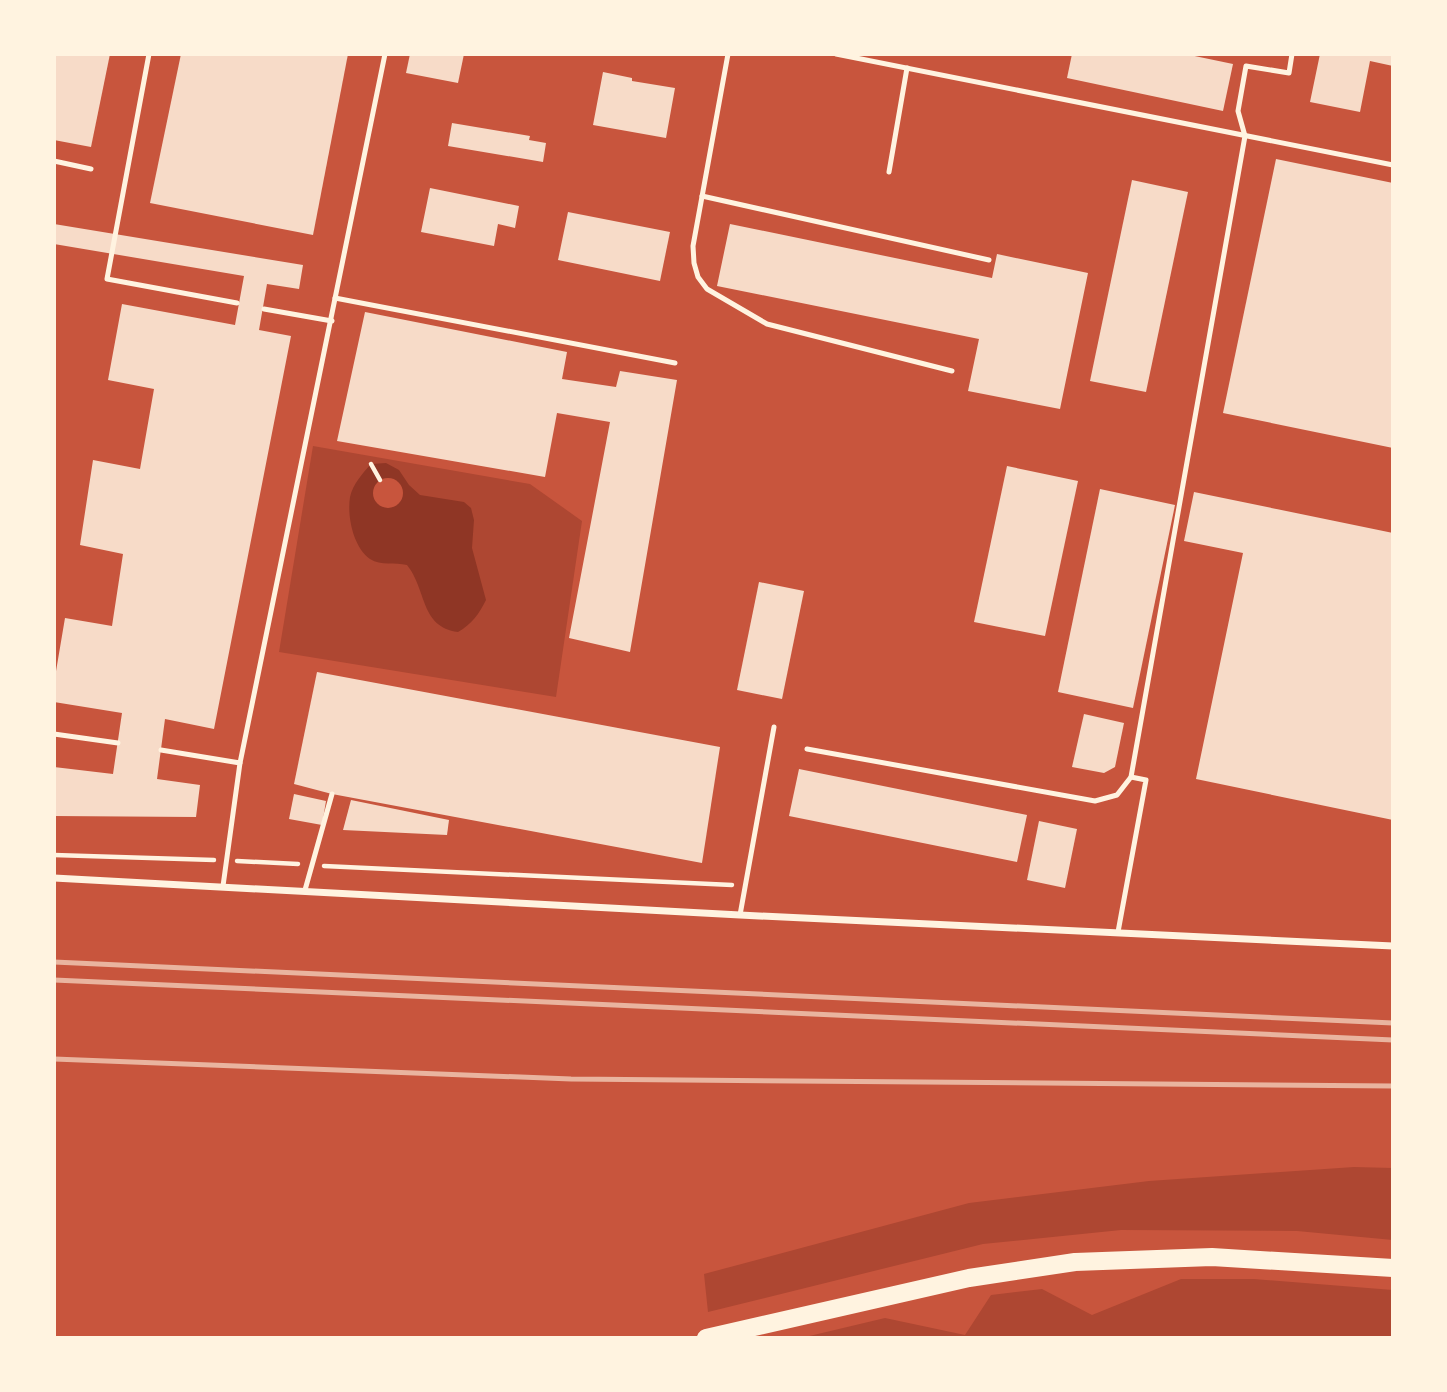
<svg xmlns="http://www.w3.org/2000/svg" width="1447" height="1392" font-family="'Varela Round',sans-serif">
	<rect width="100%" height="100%" fill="#c8553d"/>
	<g fill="#ae4732">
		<path d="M313 446 530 484 582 521 556 697 279 652Z"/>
		<path d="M1354 1167 1393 1168V1240L1297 1231 1121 1230 983 1244 708 1312 704 1274 969 1203 1149 1181Z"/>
		<path d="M1181 1279H1254L1393 1290V1338H801L885 1318 965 1335 991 1295 1042 1289 1092 1315Z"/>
	</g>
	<path fill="#8f3625" d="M386 463 399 470 409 485 420 495 464 502 471 508 474 520 472 548 486 600C479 614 472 624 458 632 420 627 427 590 407 565 395 562 381 566 370 559 353 547 347 516 350 497 353 484 362 474 371 464Z"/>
	<circle fill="#c8553d" cx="388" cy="493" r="15"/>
	<g fill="#f7dbc8">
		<path d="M54 54H110L91 147 54 140Z"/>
		<path d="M181 54H348L313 235 150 203Z"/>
		<path d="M410 54H464L458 83 406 73Z"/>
		<path d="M1072 54H1185L1233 64 1223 111 1067 78Z"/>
		<path d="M1320 54H1393V66L1370 61 1360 112 1310 102Z"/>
		<path d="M603 72 632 78V81L675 88 666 138 593 125Z"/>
		<path d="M452 123 530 136 529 140 546 143 543 162 448 146Z"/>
		<path d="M1276 159 1393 183V448L1223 413Z"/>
		<path d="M1132 180 1188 192 1146 392 1090 381Z"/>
		<path d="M430 188 519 206 515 228 498 224 494 246 421 232Z"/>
		<path d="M568 212 670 232 660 281 558 260Z"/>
		<path d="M54 224 303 265 299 289 267 284 259 330 291 336 214 729 165 719 157 779 200 785 196 817 54 816V767L113 774 122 713 54 702V683L65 618 112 626 123 554 80 545 93 460 140 469 154 389 108 380 122 304 235 325 244 276 54 244Z"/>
		<path d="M730 224 992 278 997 254 1088 273 1060 409 968 391 979 339 717 286Z"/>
		<path d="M365 312 567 352 562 379 616 387 620 371 677 380 630 652 569 638 610 422 557 413 545 477 337 441Z"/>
		<path d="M1007 466 1078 481 1045 636 974 622Z"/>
		<path d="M1100 489 1175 505 1133 708 1058 692Z"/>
		<path d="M1194 492 1393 533V820L1196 779 1243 553 1184 541Z"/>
		<path d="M759 582 804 591 782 699 737 690Z"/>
		<path d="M317 672 720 747 702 863 332 794 294 784Z"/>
		<path d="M1084 714 1124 723 1115 767 1104 773 1072 767Z"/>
		<path d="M799 769 1027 815 1017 862 789 816Z"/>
		<path d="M294 794 326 801 322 825 289 819Z"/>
		<path d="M351 800 449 820 447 835 343 830Z"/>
		<path d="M1039 821 1077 829 1065 888 1027 880Z"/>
	</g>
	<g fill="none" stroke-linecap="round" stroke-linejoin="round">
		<g stroke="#fff3e0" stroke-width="4.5">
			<path d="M371 464 380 480"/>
			<path d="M54 855 214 860"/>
			<path d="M237 861 298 864"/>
			<path d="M324 866 732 885"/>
		</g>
		<g stroke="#fff3e0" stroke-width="5">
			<path d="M149 54 107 279 237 303"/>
			<path d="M728 54 693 246 694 263 698 277 707 289 767 324 952 371"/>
			<path d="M836 54 1393 165"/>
			<path d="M54 161 91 169"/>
			<path d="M889 172 907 68"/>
			<path d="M702 196 989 260"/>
			<path d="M335 298 675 363"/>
			<path d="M264 309 332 321"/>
			<path d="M54 734 118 743"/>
			<path d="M807 749 1095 801 1117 795 1131 777 1245 136 1238 111 1246 66 1289 73 1292 54"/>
			<path d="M161 750 240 763"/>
			<path d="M223 886 240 763 385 54"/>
			<path d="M305 890 332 794"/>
			<path d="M740 915 774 727"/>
			<path d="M1118 932 1146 780 1131 777"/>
		</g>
		<path stroke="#fff3e0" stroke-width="7" d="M54 878 740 915 1393 946"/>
		<path stroke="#fff3e0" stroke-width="18" d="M706 1338 969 1278 1075 1262 1212 1257 1393 1268"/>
		<g stroke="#e9b49f" stroke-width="5">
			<path d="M54 962 1393 1023"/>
			<path d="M54 980 1393 1040"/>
			<path d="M54 1059 571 1079 1393 1086"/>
		</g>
	</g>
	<rect width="1447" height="1392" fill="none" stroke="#fff3e0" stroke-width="112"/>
</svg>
